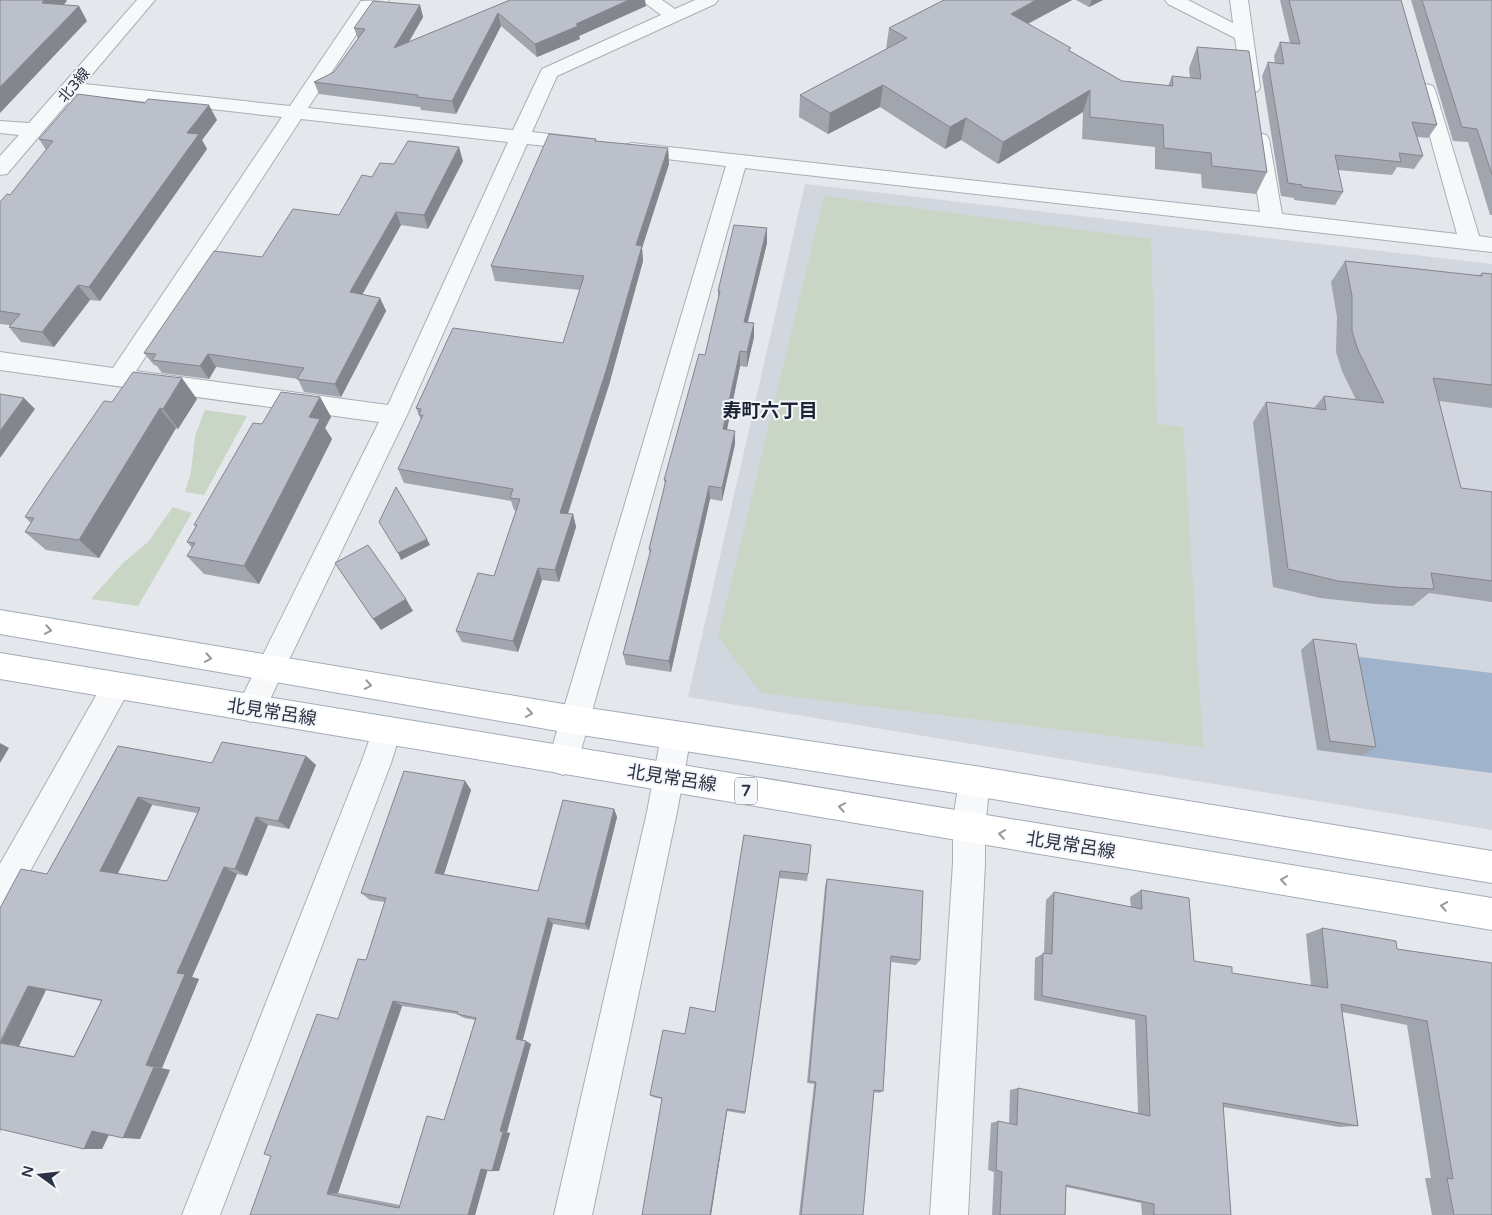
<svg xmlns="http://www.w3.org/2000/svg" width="1492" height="1215" font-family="'Varela Round','Noto Sans JP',sans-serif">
	<rect width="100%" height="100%" fill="#e4e7ec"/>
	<path fill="#d2d6de" d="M805 184 1492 264V830L688 697Z"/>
	<g fill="#c9d6c5">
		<path d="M824 196 1151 239 1157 424 1183 427 1203 747 761 693 718 637Z"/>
		<path d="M205 410 247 416 204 495 185 492 191 472 195 436Z"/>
		<path d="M173 507 192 513 138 606 91 599 123 563 148 542Z"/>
	</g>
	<path fill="#9fb4cc" d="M1343 655 1492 673V773L1362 756Z"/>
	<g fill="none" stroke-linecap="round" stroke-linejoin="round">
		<defs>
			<g id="minor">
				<path d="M137 0H155L84 84 290 106 361 1 389 0 386 4 373 9 308 108 513 130 542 69 661 15 641 0H662L675 9 695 0H718L715 4 557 76 532 132 584 138 591 140 594 144 591 148 584 150 527 144 407 415 261 718 251 722 241 718 236 709 379 422 0 370V352L113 368 282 117 75 94 7 174 0 175V156L19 135 0 133V121L29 123ZM301 119 508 142 388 405 136 371Z"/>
				<path d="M1165 0H1188L1233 23 1230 0H1248L1260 87 1258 91 1251 93 1244 91 1242 87 1235 38 1168 4Z"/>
				<path d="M1426 84 1433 86 1435 90 1479 236 1492 238V252L745 168 578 761 574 771 563 775 552 771 548 761 726 166 632 155 625 153 622 149 625 145 632 143 1260 212 1249 139 1252 135 1259 133 1266 135 1269 139 1282 214 1457 234 1417 90 1419 86Z"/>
				<path d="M116 674 126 678 130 687 126 696 11 906 0 911V864L106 678Z"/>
				<path d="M386 717 396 721 401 731 391 763 220 1215H182L361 763 376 721Z"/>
				<path d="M676 722 686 726 691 736 677 812 592 1215H554L647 812 661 736 666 726Z"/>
				<path d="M975 766 986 771 990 781 985 828V863L968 1215H930L953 863C953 833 952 799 964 771Z"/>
			</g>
			<g id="major">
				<path d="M0 610 575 706 975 766 1492 851V883L975 796 575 734 0 634Z"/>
				<path d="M0 653 1492 898V930L0 679Z"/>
			</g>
		</defs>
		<use href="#minor" stroke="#a9aeb7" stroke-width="2"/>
		<use href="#major" stroke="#a3abb8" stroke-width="2"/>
		<use href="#minor" fill="#f7f8fa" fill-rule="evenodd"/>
		<use href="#major" fill="#fff" fill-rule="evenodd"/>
	</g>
	<g fill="#a1a5ae" fill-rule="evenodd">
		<path d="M510 0 646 6 579 36 580 39 537 57 501 26 456 114 421 110 420 107 319 94 314 82 334 72 358 39 354 28 420 5 423 17 409 42Z"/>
		<path d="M944 0H1072L1028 24 1070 51 1122 81 1168 86 1172 76 1190 78 1189 68 1197 47 1267 172 1256 194 1202 188 1201 174 1155 169V147L1082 139 1083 112 998 164 961 140 945 149 880 107 828 134 799 117 800 95 886 49 889 28Z"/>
		<path d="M1076 0H1103L1089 7Z"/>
		<path d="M1280 0H1401L1437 125 1428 138 1417 137 1423 156 1414 169 1397 167 1392 175 1338 170 1343 192 1335 205 1294 200V198L1281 196 1262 76 1268 62 1275 63 1274 56 1280 42 1290 43Z"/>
		<path d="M1411 0H1492V215H1490L1468 142 1453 141Z"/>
		<path d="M217 120 202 140 207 149 100 301 90 300 54 347 21 342 9 327 10 325 0 324V202L10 195 46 150 39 139Z"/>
		<path d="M596 139V141L668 148 669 164 642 248 643 261 609 385 568 514H573L576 527 559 582 542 580 518 652 462 642 456 631 494 576 516 511 514 510 511 501 404 483 398 469 421 420 416 408 563 343 580 290 495 281 491 266Z"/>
		<path d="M463 161 428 229 401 225 362 294 380 298 386 311 341 397 304 392 298 379 216 367 209 379 162 373 157 366 154 365 144 353 262 257 339 215 372 177Z"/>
		<path d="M767 243 748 322 754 323V337L747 367 740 366 727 430 735 444 722 501 710 499 671 672 626 665 623 654 650 555 649 549 665 485 664 480 705 355 718 301V291Z"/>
		<path d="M1345 261 1479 276 1482 273 1492 274V408L1439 401 1461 488 1492 492V602L1429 593 1413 606 1376 604 1320 598 1273 587 1253 422 1266 402 1314 408 1324 396 1356 400 1342 371 1336 352 1337 317 1331 282Z"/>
		<path d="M320 397 331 417 325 428 332 439 259 584 204 574 187 556 192 548 187 542 196 526 194 525 262 424Z"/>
		<path d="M197 399 178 429 176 428 99 558 46 550 25 532 31 523 25 517 112 402Z"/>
		<path d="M1313 639 1376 747 1362 756 1317 750 1301 650Z"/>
		<path d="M118 746 212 763 306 756 316 765 289 829 268 825 247 876 237 874 192 977 199 979 162 1068 170 1070 140 1139 109 1135 102 1149H84L2 1129 0 1133 47 874ZM152 805 197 813 167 881 118 873ZM46 990 101 1001 74 1056 19 1046Z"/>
		<path d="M465 781 471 790 444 874 538 891 614 809 617 817 589 930 553 924 523 1040 531 1044 507 1132 510 1133 499 1171 487 1170 475 1215H250L338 1019 366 960 385 902 370 900 361 893ZM402 1006 457 1014 464 1018 475 1020 445 1120 427 1116 400 1205 338 1193Z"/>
		<path d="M744 835 808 874 807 881 779 878 745 1114 727 1111 711 1215H642L662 1099 653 1097 650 1095 685 1034 715 1012Z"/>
		<path d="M827 879 920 960 916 965 891 962 883 1091 879 1093 873 1092 863 1215H799L814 1084 807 1083 825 886Z"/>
		<path d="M1141 890 1194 961 1232 973 1311 986 1306 934 1322 928 1397 949 1492 963V1215H1432L1425 1178H1431L1407 1025 1342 1012 1358 1126 1339 1127 1223 1107 1231 1215H1142L1141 1203 1066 1187 1065 1215H992L994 1172 988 1170 991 1123 998 1121 1009 1124 1010 1090 1018 1088 1138 1113 1135 1020 1034 1000 1035 958 1044 953 1046 900 1054 892 1131 907 1130 897Z"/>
	</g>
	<g fill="#83868d">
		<path d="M44 0H66L67 1 51 18 42 3Z"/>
		<path d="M629 0H645L646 6 579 36 580 39 537 57 535 44 576 24Z"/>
		<path d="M1036 0H1072L1006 35 1011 14Z"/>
		<path d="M1092 0H1103L1089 7Z"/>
		<path d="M420 5 423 17 398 60 394 48Z"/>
		<path d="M79 6 87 21 0 113V87Z"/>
		<path d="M498 13 501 26 456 114 452 101Z"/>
		<path d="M883 85 880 107 828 134 830 113Z"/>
		<path d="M1090 90 1083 112 998 164 1003 142Z"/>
		<path d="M209 105 217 120 202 140 207 149 100 301 89 287 187 133Z"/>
		<path d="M966 118 961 140 945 149 950 127Z"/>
		<path d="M459 147 463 161 428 229 424 215Z"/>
		<path d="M668 148 669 164 642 248 643 261 609 385 564 525 560 513 636 245Z"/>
		<path d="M396 212 401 225 356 306 350 292Z"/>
		<path d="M767 228V243L744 336V322Z"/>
		<path d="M78 285 90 300 54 347 42 332Z"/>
		<path d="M380 298 386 311 341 397 335 384Z"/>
		<path d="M754 323V337L747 367V352Z"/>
		<path d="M740 351V366L724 443 723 429Z"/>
		<path d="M208 354 216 367 209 379 200 366Z"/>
		<path d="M182 378 197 399 178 429 163 409Z"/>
		<path d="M320 397 331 417 325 428 332 439 259 584 244 566 309 417Z"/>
		<path d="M24 398 35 409 0 458V431Z"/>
		<path d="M160 408 176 428 99 558 79 540Z"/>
		<path d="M735 431V444L722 501V488Z"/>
		<path d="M709 486 710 499 671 672 669 661Z"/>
		<path d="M573 514 576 527 559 582 555 570Z"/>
		<path d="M427 539 430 545 401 560 398 553Z"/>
		<path d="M538 568 542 580 518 652 513 641Z"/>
		<path d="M406 599 413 611 381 630 373 619Z"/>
		<path d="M0 743 9 748 0 763Z"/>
		<path d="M306 756 316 765 289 829 278 821Z"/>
		<path d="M465 781 471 790 442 880 435 873Z"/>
		<path d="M138 797 152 805 116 877 100 871Z"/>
		<path d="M614 809 617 817 589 930 585 924Z"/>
		<path d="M256 817 268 825 247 876 235 869Z"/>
		<path d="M224 867 237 874 192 977 199 979 162 1068 146 1065 177 973Z"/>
		<path d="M548 918 553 924 522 1042 516 1039Z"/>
		<path d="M28 986 46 990 19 1046 0 1043Z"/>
		<path d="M393 1001 402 1006 338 1193 327 1194Z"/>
		<path d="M526 1041 531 1044 507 1132 500 1131Z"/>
		<path d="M154 1067 170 1070 140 1139 123 1138Z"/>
		<path d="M727 1109V1111L711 1215H710Z"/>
		<path d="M92 1131 110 1132 102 1149H84Z"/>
		<path d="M503 1132 510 1133 499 1171H492Z"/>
		<path d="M481 1169H488L475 1215H468Z"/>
	</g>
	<g fill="#bbc0ca" stroke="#83868d" fill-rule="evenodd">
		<path d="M0 0H44L42 3 79 6 0 87Z"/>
		<path d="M510 0H629L576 24 578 26 535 44 498 13 452 101 417 97 418 95 314 82 334 72 365 29 354 28 373 1 420 5 394 48Z"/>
		<path d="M944 0H1036L1011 14 1071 48 1068 50 1122 81 1173 86 1172 76 1201 79 1197 47 1249 51 1267 172 1212 166 1211 153 1164 148 1163 125 1090 117V90L1003 142 966 118 950 127 883 85 830 113 800 95 907 38 889 28Z"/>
		<path d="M1289 0H1401L1437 125 1412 122 1423 156 1399 153 1401 162 1335 155 1343 192 1302 187V185L1288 183 1268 62 1284 64 1280 42 1300 44Z"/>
		<path d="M1422 0H1492V175L1477 129 1462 127Z"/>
		<path d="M78 94 145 103 148 99 209 105 187 133 199 134 89 287 78 285 42 332 9 327 20 314 0 311V202L7 194 10 195 53 141 39 139Z"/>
		<path d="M549 134 596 139 595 141 668 148 636 245 642 246 606 371 560 513 573 514 555 570 538 568 513 641 456 631 478 573 494 576 520 499 510 498 513 489 398 469 423 415H419L421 409 416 408 453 328 563 343 584 276 491 266Z"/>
		<path d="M408 141 459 147 424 215 396 212 350 292 380 298 335 384 297 379 304 368 208 354 200 366 152 360 156 354 144 353 214 251 262 257 293 209 339 215 362 175 372 177 380 163 394 164Z"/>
		<path d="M734 225 767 228 744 322 754 323 747 352 740 351 723 429 735 431 722 488 709 486 669 661 623 654 651 549H649L666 480H664L699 354 705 355 720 291H718Z"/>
		<path d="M1345 261 1482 276V273L1492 274V385L1433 378 1461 488 1492 492V581L1431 573 1434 589 1395 587 1338 581 1288 569 1266 402 1326 410 1324 396 1384 403 1358 350 1352 331V296Z"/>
		<path d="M133 372 182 378 163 409 160 408 79 540 25 532 34 518 25 517 46 485 104 401 112 402Z"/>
		<path d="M281 392 320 397 309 417 320 419 244 566 187 556 195 543 187 542 197 525H194L253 423 262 424Z"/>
		<path d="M0 394 24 398 0 431Z"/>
		<path d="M396 487 427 539 398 553 379 522Z"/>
		<path d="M368 545 406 599 373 619 335 563Z"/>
		<path d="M1313 639 1356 644 1376 747 1330 741Z"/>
		<path d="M222 742 306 756 278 821 256 817 235 869 224 867 177 973 185 974 146 1065 154 1067 123 1138 92 1131 84 1149 0 1129V1043L74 1057 102 1000 28 986 0 1042V908L21 869 47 874 118 746 212 763ZM138 797 200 808 167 881 100 871Z"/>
		<path d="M404 771 465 781 435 873 538 891 563 800 614 809 585 924 548 918 516 1039 526 1041 500 1131 503 1132 492 1171 481 1169 468 1215H250L271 1156 264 1154 317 1014 338 1019 358 959 366 960 386 898 361 893ZM393 1001 458 1012 457 1014 476 1018 444 1120 427 1116 399 1208 327 1194Z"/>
		<path d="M744 835 811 845 808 874 780 871 745 1112 727 1109 710 1215H642L662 1098 650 1095 663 1030 685 1034 690 1007 715 1012Z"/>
		<path d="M827 879 923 891 920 960 891 956 883 1091 874 1090 863 1215H801L816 1082 809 1081Z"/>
		<path d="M1141 890 1189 898 1194 961 1232 967V973L1328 988 1322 928 1396 941 1397 949 1492 963V1215H1454L1447 1178 1453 1179 1427 1021 1341 1004 1358 1126 1223 1103 1231 1215H1154V1204L1066 1185 1065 1215H1000L1002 1172 996 1170 998 1121 1017 1125 1018 1088 1150 1116 1146 1016 1042 996 1043 953 1052 954 1054 892 1142 909Z"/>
	</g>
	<defs><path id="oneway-chevron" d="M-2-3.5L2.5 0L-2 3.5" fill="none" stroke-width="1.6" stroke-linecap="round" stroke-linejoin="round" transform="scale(1.25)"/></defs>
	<g stroke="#959aa2">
		<use href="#oneway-chevron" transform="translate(48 630) rotate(10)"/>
		<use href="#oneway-chevron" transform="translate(208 658) rotate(10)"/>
		<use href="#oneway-chevron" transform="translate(368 685) rotate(10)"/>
		<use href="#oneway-chevron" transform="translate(529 713) rotate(10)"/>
		<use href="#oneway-chevron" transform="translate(842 807) rotate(-170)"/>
		<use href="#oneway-chevron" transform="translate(1002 834) rotate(-171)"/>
		<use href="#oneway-chevron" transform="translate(1284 880) rotate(-171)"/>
		<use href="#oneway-chevron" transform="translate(1444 906) rotate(-171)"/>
	</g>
	<g text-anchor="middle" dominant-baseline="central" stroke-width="4" stroke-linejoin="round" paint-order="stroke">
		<g font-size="15" fill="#2b3445" stroke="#f4f6f9">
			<text transform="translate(74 85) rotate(-49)">北3線</text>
		</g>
		<rect fill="#f4f6f9" stroke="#676e7b" stroke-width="1" x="735" y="777.5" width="22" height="27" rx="4"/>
		<g font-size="16" font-weight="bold" fill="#2b3445">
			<text x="746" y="791">7</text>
		</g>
		<g font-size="18" fill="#2b3445" stroke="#f4f6f9">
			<text transform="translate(272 712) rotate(9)">北見常呂線</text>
			<text transform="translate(672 778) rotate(9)">北見常呂線</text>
			<text transform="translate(1071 845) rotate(9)">北見常呂線</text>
		</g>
		<g font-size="19" font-weight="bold" fill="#1d2536" stroke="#f4f6f9">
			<text x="770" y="411">寿町六丁目</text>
		</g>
	</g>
	<g transform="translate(40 1175) rotate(285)" stroke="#f4f6f9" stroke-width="4" paint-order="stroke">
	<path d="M0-4L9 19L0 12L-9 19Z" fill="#2b3445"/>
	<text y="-8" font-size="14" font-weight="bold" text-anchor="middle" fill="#2b3445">N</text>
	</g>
</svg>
